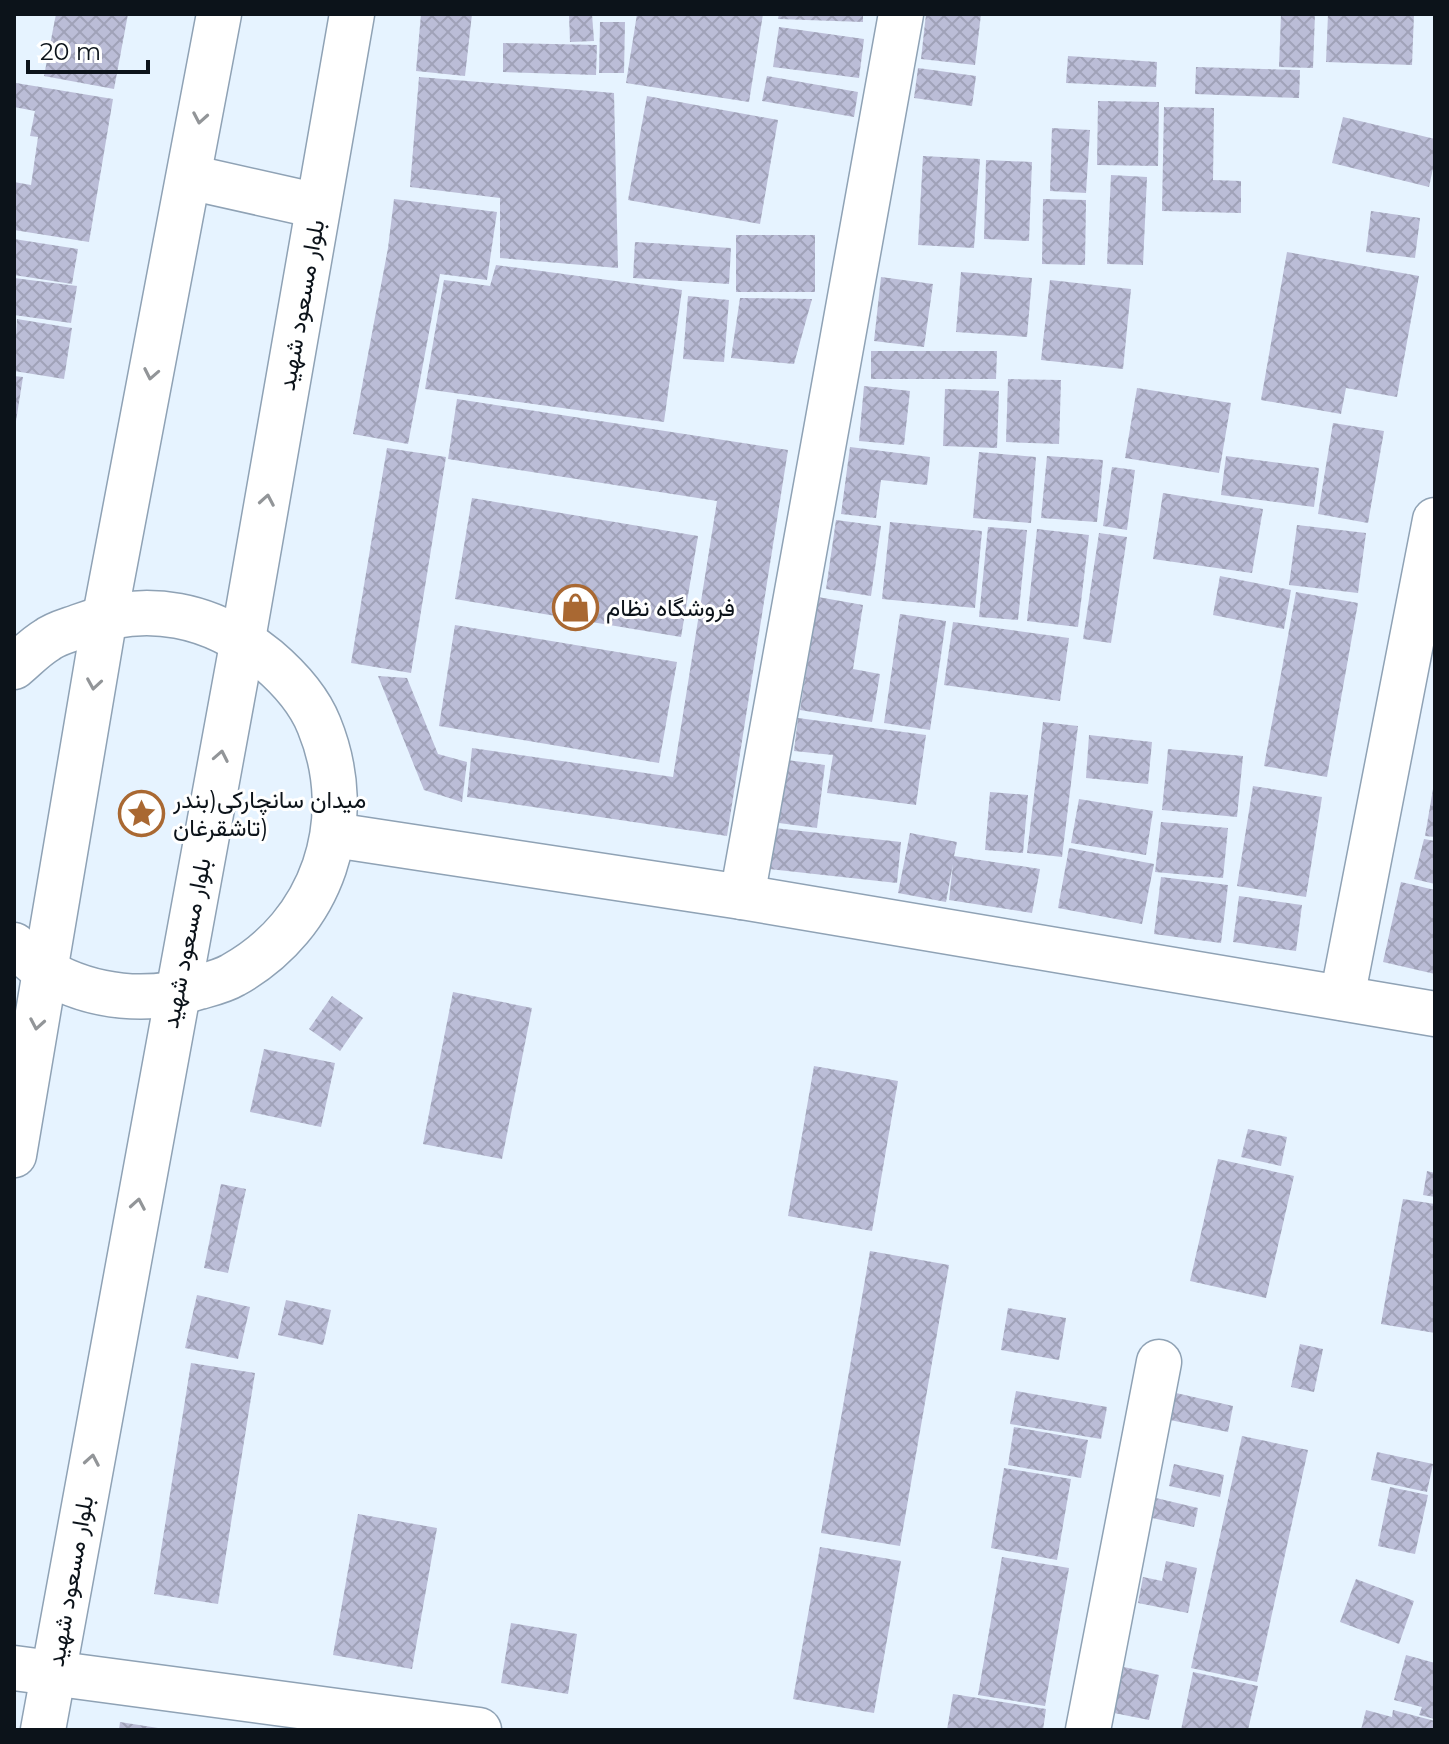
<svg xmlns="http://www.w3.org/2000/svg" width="1449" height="1744" font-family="Montserrat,Vazirmatn,sans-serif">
	<defs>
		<pattern id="building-cross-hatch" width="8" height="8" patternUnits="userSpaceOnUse" patternTransform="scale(2)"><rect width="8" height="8" fill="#bbbdd7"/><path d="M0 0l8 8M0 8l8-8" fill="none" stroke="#a0a2b8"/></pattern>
	</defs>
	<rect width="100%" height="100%" fill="#e6f3ff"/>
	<g fill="url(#building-cross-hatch)">
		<path d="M56 14H128L114 89 44 76Z"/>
		<path d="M421 14H472L465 76 416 71Z"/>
		<path d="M569 14H592L594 41 570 42Z"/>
		<path d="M637 14H763L749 102 626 83Z"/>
		<path d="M779 14H863V22L778 19Z"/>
		<path d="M926 14H981L975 65 921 59Z"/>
		<path d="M1281 14H1315L1313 68 1279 67Z"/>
		<path d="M1328 14H1414L1412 65 1326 62Z"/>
		<path d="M600 22H625L624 73H599Z"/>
		<path d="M779 27 864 39 859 78 773 67Z"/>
		<path d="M503 43 597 45 596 75 503 72Z"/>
		<path d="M1068 56 1157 62 1156 87 1066 83Z"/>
		<path d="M1196 67 1300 70 1299 98 1195 94Z"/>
		<path d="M918 68 976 76 972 106 914 98Z"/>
		<path d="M767 76 858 92 854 117 762 101Z"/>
		<path d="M419 77 614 93 618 268 500 258V198L410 187Z"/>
		<path d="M16 83 113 99 89 242 14 230V182L31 185 38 137 30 136 35 111 14 107Z"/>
		<path d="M647 96 778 120 760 224 628 200Z"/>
		<path d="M1098 101 1159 102 1158 166 1097 165Z"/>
		<path d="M1164 107 1214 108 1213 180 1241 181V213L1162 211Z"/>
		<path d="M1343 117 1435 139V159L1429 187 1332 163Z"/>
		<path d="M1052 128 1090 130 1086 193 1050 191Z"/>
		<path d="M923 156 980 159 974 248 918 245Z"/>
		<path d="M986 160 1032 162 1029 241 984 239Z"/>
		<path d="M1111 175 1147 177 1143 265 1107 264Z"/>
		<path d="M394 199 497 212 487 280 440 274 408 444 353 434 388 248Z"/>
		<path d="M1043 199 1086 200 1085 265 1042 264Z"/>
		<path d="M1371 211 1420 218 1415 258 1366 252Z"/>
		<rect x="736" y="235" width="79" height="57"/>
		<path d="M14 239 78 249 72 284 14 275Z"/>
		<path d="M635 242 731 248 729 284 633 278Z"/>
		<path d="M1287 252 1419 276 1397 397 1346 388 1341 414 1261 400Z"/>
		<path d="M496 265 682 290 664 422 425 389 444 280 490 286Z"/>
		<path d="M961 272 1032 278 1027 337 956 332Z"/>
		<path d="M881 277 933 284 924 347 874 341Z"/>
		<path d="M14 278 77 286 71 323 14 315Z"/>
		<path d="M1050 280 1131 289 1123 369 1041 360Z"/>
		<path d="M688 296 729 300 724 362 683 359Z"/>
		<path d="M740 298 812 299 794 364 731 358Z"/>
		<path d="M17 319 72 328 64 379 14 371Z"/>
		<path d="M871 351H997L996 379H871Z"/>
		<path d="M14 376 23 377 16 421H14Z"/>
		<path d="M1008 379 1061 380 1059 444 1006 442Z"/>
		<path d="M864 386 910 391 904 445 859 441Z"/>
		<path d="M1137 388 1231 403 1219 473 1125 458Z"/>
		<path d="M945 389 999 391 997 448 943 446Z"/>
		<path d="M457 399 788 450 727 836 467 797 472 748 673 777 717 501 448 459Z"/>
		<path d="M1333 423 1384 431 1368 523 1318 514Z"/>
		<path d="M850 447 930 457 927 485 881 480 876 518 841 514Z"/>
		<path d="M387 448 446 457 411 673 351 663Z"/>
		<path d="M979 452 1036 457 1031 523 973 518Z"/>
		<path d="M1047 456 1103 460 1097 522 1041 518Z"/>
		<path d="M1226 456 1319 468 1314 507 1221 495Z"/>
		<path d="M1112 467 1135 470 1127 530 1103 526Z"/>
		<path d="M1163 493 1263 509 1252 573 1153 559Z"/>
		<path d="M472 498 698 536 681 637 455 599Z"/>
		<path d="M836 520 881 526 871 596 826 589Z"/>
		<path d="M890 522 982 531 975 608 882 599Z"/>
		<path d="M1297 525 1366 533 1358 593 1289 585Z"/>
		<path d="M988 527 1027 530 1018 620 979 617Z"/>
		<path d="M1037 529 1089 535 1078 627 1027 621Z"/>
		<path d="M1099 533 1127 537 1111 643 1083 639Z"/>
		<path d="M1220 576 1291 590 1284 629 1213 615Z"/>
		<path d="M1296 592 1358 603 1327 777 1264 766Z"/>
		<path d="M818 597 863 605 853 669 880 674 872 722 800 710Z"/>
		<path d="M900 614 946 621 930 730 884 723Z"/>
		<path d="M953 622 1069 638 1060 701 944 685Z"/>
		<path d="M455 625 677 662 659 763 439 726Z"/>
		<path d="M378 676 407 678 438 754 467 762 462 802 424 790Z"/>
		<path d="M798 718 926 735 916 805 827 793 833 755 794 751Z"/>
		<path d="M1043 722 1078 726 1062 857 1027 853Z"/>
		<path d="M1089 735 1152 742 1148 784 1086 778Z"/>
		<path d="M1168 749 1243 756 1237 817 1162 810Z"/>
		<path d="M787 760 825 765 817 828 779 823Z"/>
		<path d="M1253 786 1322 797 1306 897 1237 886Z"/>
		<path d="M1433 789 1435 790V837L1425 836Z"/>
		<path d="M990 792 1028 795 1023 853 985 850Z"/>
		<path d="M1079 799 1153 811 1146 855 1071 843Z"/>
		<path d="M1161 822 1228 828 1223 878 1155 872Z"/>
		<path d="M774 828 901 842 897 883 769 869Z"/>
		<path d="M910 833 957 842 954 856 1040 869 1032 913 949 900 953 864 946 902 898 893Z"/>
		<path d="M1424 839 1435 841V884L1414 879Z"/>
		<path d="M1069 848 1154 864 1142 924 1058 908Z"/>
		<path d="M1161 877 1228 885 1221 943 1154 934Z"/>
		<path d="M1401 882 1435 890V974L1383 962Z"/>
		<path d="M1239 896 1302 905 1296 951 1233 942Z"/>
		<path d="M453 992 532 1008 502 1159 423 1144Z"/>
		<path d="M332 996 363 1018 340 1051 309 1029Z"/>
		<path d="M264 1049 335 1063 321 1127 250 1112Z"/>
		<path d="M814 1066 898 1081 872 1231 788 1216Z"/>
		<path d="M1248 1129 1287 1137 1281 1166 1241 1157Z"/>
		<path d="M1218 1159 1294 1176 1266 1298 1190 1281Z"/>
		<path d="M1427 1171 1435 1173V1197L1423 1195Z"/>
		<path d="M221 1184 246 1189 228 1273 204 1268Z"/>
		<path d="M1403 1199 1435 1204V1333L1381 1324Z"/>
		<path d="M870 1251 949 1265 900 1546 821 1533Z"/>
		<path d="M197 1295 250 1307 238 1359 185 1348Z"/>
		<path d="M286 1300 331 1310 323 1345 278 1335Z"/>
		<path d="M1008 1308 1066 1318 1059 1360 1001 1350Z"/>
		<path d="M1300 1344 1323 1349 1314 1392 1291 1387Z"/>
		<path d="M191 1363 255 1373 218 1604 154 1594Z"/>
		<path d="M1016 1391 1107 1407 1101 1439 1010 1424Z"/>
		<path d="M1176 1393 1233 1406 1228 1432 1170 1420Z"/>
		<path d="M1014 1427 1088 1440 1081 1478 1008 1465Z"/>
		<path d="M1242 1436 1308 1450 1257 1682 1191 1668Z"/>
		<path d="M1377 1452 1433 1464 1427 1492 1371 1480Z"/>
		<path d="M1174 1464 1224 1475 1220 1497 1169 1486Z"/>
		<path d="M1004 1468 1071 1479 1057 1560 991 1548Z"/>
		<path d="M1390 1487 1428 1495 1415 1554 1378 1546Z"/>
		<path d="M1156 1498 1198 1508 1194 1527 1152 1518Z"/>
		<path d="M358 1514 437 1528 412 1669 333 1655Z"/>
		<path d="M820 1547 901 1561 874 1713 793 1699Z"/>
		<path d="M1002 1557 1069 1568 1045 1706 978 1695Z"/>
		<path d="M1166 1561 1197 1568 1188 1613 1138 1603 1143 1577 1162 1581Z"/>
		<path d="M1356 1579 1414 1601 1399 1644 1340 1622Z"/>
		<path d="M511 1623 577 1634 568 1694 501 1683Z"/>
		<path d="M1406 1655 1435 1663V1719L1419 1715 1422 1707 1394 1700Z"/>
		<path d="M1124 1667 1159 1675 1149 1720 1114 1713Z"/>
		<path d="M1193 1672 1258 1686 1248 1730H1181Z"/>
		<path d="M953 1694 1046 1709 1043 1730H947Z"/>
		<path d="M1366 1710 1392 1717 1393 1710 1435 1721V1730H1361Z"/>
		<path d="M120 1722 158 1728V1730H119Z"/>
	</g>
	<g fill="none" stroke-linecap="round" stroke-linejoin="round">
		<defs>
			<g id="minor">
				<path d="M334 835 742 897 1435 1014"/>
				<path d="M742 897 901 14"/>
				<path d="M1342 998 1435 520"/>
				<path d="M14 1668 479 1730"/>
				<path d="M1088 1730 1159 1362"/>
			</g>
			<g id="major">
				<path d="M189 177 318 206"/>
				<path d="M14 667C25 658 35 647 47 640 56 633 70 630 80 626 147 600 212 614 267 659 287 676 309 700 319 725 358 820 323 925 233 975 223 981 210 984 199 987 149 1004 93 998 47 972 35 965 25 954 14 945"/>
				<path d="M14 1155 105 616 219 14"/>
				<path d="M43 1730 243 639 352 14"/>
			</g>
		</defs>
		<use href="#minor" stroke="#8fa2b5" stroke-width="47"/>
		<use href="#major" stroke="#8fa2b5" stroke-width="47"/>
		<use href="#minor" stroke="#fff" stroke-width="44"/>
		<use href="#major" stroke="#fff" stroke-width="44"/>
	</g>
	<defs><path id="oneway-chevron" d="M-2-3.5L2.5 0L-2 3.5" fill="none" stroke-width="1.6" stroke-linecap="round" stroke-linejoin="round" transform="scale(2)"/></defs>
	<g stroke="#929598">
		<use href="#oneway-chevron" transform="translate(200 118) rotate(100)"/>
		<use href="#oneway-chevron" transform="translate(151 374) rotate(101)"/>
		<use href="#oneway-chevron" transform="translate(267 500) rotate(-80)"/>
		<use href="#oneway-chevron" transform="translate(94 684) rotate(99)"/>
		<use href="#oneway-chevron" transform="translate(221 756) rotate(-79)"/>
		<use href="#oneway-chevron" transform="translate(37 1024) rotate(100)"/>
		<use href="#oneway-chevron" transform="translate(138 1204) rotate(-80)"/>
		<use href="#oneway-chevron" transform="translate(92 1460) rotate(-80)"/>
	</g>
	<defs>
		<symbol id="shop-ring" viewBox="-11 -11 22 22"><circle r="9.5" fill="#fff" stroke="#a96832" stroke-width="1.5"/><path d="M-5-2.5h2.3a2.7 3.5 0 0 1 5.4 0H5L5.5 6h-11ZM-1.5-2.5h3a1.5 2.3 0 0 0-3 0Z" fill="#a96832"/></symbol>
		<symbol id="sight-ring" viewBox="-11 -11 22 22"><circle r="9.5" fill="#fff" stroke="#a96832" stroke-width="1.5"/><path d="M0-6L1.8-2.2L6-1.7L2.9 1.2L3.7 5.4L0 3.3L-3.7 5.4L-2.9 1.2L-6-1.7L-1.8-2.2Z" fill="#a96832"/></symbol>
	</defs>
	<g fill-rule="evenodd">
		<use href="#shop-ring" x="550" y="582" width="51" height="51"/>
		<use href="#sight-ring" x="116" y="788" width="51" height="51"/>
	</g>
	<g text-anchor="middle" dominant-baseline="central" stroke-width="6" stroke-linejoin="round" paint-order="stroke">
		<g font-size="24" fill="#0c131a" stroke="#fff">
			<text transform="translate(301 305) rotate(-80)">بلوار مسعود شهید</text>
			<text transform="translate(186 943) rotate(-79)">بلوار مسعود شهید</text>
			<text transform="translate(70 1581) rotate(-80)">بلوار مسعود شهید</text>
		</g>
		<g font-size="24" fill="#0c131a" stroke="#fff" text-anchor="start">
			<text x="606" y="607">فروشگاه نظام</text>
			<text x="173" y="799">میدان سانچارکی(بندر<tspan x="173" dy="28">تاشقرغان)</tspan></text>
		</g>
	</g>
	<rect width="1449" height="1744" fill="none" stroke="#0c131a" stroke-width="32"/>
	<path d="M28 60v12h120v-12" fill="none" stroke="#0c131a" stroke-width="4"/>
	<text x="40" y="60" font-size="24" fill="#0c131a" stroke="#ffffff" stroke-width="6" paint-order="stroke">20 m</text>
</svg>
